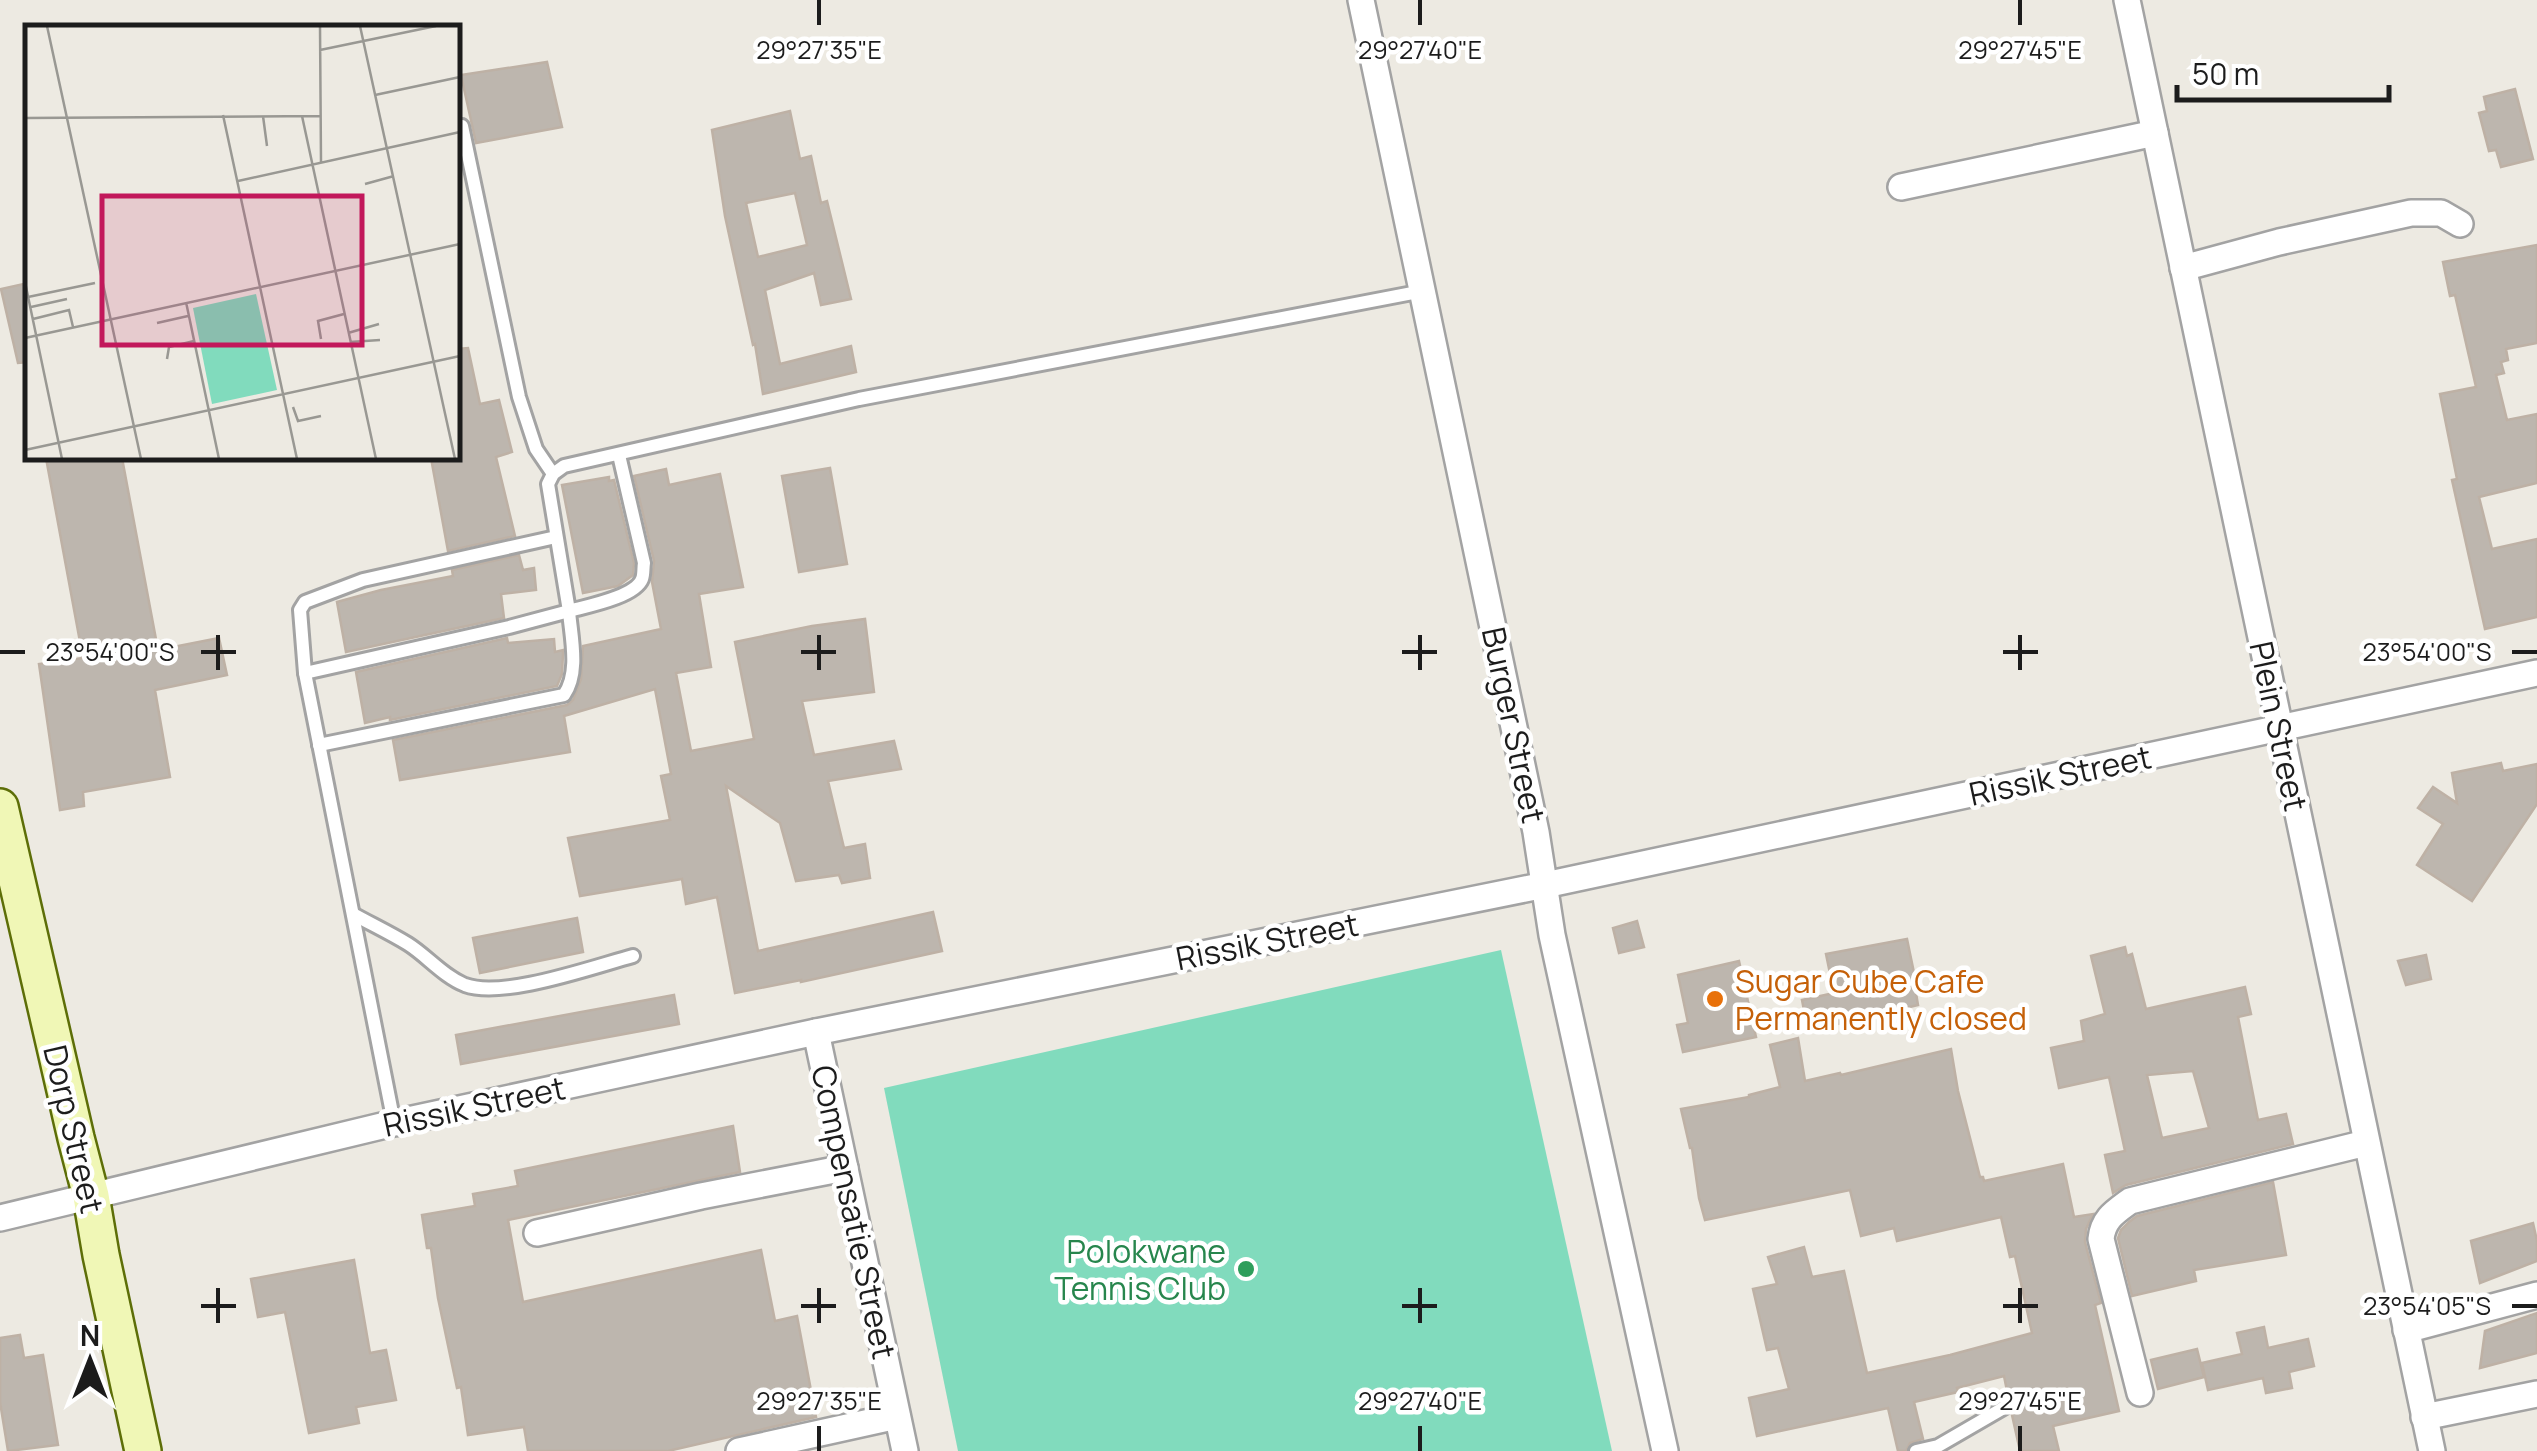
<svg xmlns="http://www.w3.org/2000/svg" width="2537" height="1451" font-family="Manrope,sans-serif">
	<rect width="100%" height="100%" fill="#edeae2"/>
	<path fill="#81dbbd" d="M1501 950 1612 1451H958L884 1088Z"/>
	<g fill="#bdb6ae" stroke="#beb1a5" stroke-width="2.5" fill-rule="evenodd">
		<path d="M547 62 562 127 476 143 461 75Z"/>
		<path d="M2515 89 2533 159 2501 167 2496 150 2489 151 2479 113 2487 111 2484 97Z"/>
		<path d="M790 111 800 159 811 156 821 203 827 201 851 299 821 305 814 273 765 290 780 364 851 346 856 372 763 394 755 344 753 345 725 216 712 130ZM795 193 807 245 758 257 746 203Z"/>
		<path d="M2537 245V343L2506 349 2508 360 2501 362 2504 373 2496 375 2507 420 2537 414V483L2479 497 2492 549 2537 539V617L2485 629 2452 480 2457 479 2440 394 2476 387 2455 295 2450 296 2443 262Z"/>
		<path d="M28 283V362L18 363 1 289Z"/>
		<path d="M468 348 480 404 499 400 512 452 496 457 515 536 448 551 431 458H458V349Z"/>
		<path d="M46 458H122L158 650 219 638 227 675 155 690 170 777 83 792 84 806 60 810 39 664 83 658Z"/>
		<path d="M830 468 847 564 799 572 782 476Z"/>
		<path d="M666 469 669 485 720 474 743 587 699 594 711 667 676 673 691 751 754 739 735 642 812 626 865 619 874 692 802 701 814 755 894 741 901 769 828 781 844 848 865 844 870 878 842 883 839 875 796 881 780 823 726 786 758 951 933 912 942 951 801 982V980L735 993 717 897 686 904 682 879 580 896 568 838 670 820 661 776 671 774 655 689 564 716 570 752 400 780 393 740 567 705 573 700 581 679 583 646 661 629 652 582 654 561 634 476Z"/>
		<path d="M609 477V481L614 480 634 563 633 575 618 586 583 593 562 485Z"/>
		<path d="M519 555 523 570 534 568 536 590 501 594 504 618 346 652 337 602 381 590 453 576 452 570Z"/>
		<path d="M507 638 508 643 554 639 555 652 563 650V654L562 674 557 686 390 720V717L365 723 356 672Z"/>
		<path d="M2501 763 2503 771 2537 764V804L2472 901 2417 865 2443 824 2418 808 2433 787 2457 803 2452 773Z"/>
		<path d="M577 918 583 952 480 973 473 938Z"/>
		<path d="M1637 921 1644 947 1619 953 1613 928Z"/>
		<path d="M1907 939 1918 992 1916 993 1918 1005 1808 1031 1802 1000 1834 993 1826 954Z"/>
		<path d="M2125 947 2127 956 2132 954 2146 1009 2245 987 2251 1014 2238 1017 2258 1120 2286 1114 2293 1144 2126 1185 2113 1193 2105 1155 2125 1151 2109 1077 2059 1088 2051 1048 2084 1041 2081 1021 2105 1014 2091 956ZM2193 1071 2209 1128 2162 1138 2147 1075Z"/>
		<path d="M2426 955 2431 979 2406 985 2398 961Z"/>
		<path d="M1739 961 1756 1037 1683 1052 1677 1025 1688 1023 1678 975Z"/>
		<path d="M674 995 679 1024 461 1064 456 1035Z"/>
		<path d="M1798 1038 1805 1081 1840 1073 1841 1075 1951 1049 1958 1091 1980 1177H1983L1984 1181 2063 1164 2074 1217 2093 1214 2086 1229 2085 1242 2101 1303 2095 1305 2119 1411 2053 1426 2059 1451H2020L2012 1415 2017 1405 2015 1400 2008 1396 2004 1376 1957 1388 1958 1392 1914 1402 1923 1439 1910 1443 1906 1451H1898L1888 1408 1757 1436 1749 1398 1789 1389 1778 1348 1767 1350 1753 1289 1777 1284 1768 1257 1804 1247 1812 1277 1844 1271 1867 1373 1950 1355 2032 1333 2015 1256 2010 1257 2001 1217 1897 1241 1894 1228 1861 1236 1850 1190 1705 1220 1699 1198 1692 1148H1690L1681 1109 1749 1097V1095L1780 1087 1770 1045Z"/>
		<path d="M733 1126 740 1172 508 1220 523 1302 761 1250 775 1321 797 1316 816 1417 668 1451H528L524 1427 468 1435 461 1387 457 1388 438 1298 431 1248H427L422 1215 475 1206 473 1194 518 1186 515 1171Z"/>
		<path d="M2273 1182 2286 1255 2194 1270 2196 1281 2132 1296 2118 1238 2121 1230 2129 1222 2137 1216Z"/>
		<path d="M2533 1223 2537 1241V1261L2480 1283 2471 1241Z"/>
		<path d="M354 1260 370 1353 386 1350 396 1400 356 1407 359 1423 309 1433 285 1312 258 1317 251 1279Z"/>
		<path d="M2537 1313V1353L2480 1368 2485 1331Z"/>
		<path d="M2264 1327 2268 1348 2308 1339 2314 1366 2289 1372 2292 1388 2266 1393 2263 1378 2208 1390 2202 1363 2242 1354 2237 1333Z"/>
		<path d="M20 1335 24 1358 43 1355 58 1445 8 1451 0 1402V1338Z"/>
		<path d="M2197 1349 2204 1377 2158 1389 2151 1360Z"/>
	</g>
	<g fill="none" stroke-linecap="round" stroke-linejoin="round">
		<defs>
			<g id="lane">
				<path d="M462 126 519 397 536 449 553 474"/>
				<path d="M305 673 509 627 569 611 548 484 553 474 564 466 859 399 1423 291"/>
				<path d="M319 745 564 695C580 672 571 637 569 611 587 606 635 597 642 579 644 574 643 568 644 563L619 455"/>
				<path d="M353 914C371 924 390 933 408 944 427 956 443 976 465 985 503 999 592 967 633 956"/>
				<path d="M394 1123 305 673 300 610 305 602 363 580 556 537"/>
				<path d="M1916 1451 1938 1446 2007 1406"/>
			</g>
			<g id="street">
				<path d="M1361 0 1536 832 1552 935 1665 1451"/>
				<path d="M2127 0 2432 1451"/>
				<path d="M1901 187 2155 133"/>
				<path d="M2183 268 2279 242 2411 213H2441L2460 224"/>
				<path d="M816 1032 905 1451"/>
				<path d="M0 1218 394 1123 816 1032 1545 885 2537 673"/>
				<path d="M537 1233 701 1196 845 1168"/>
				<path d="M2406 1330 2537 1295"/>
				<path d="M2140 1393 2101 1239C2103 1219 2115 1212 2130 1201L2366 1143"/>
				<path d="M2424 1417 2537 1394"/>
				<path d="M739 1451 897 1416"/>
			</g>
			<path id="secondary" d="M0 807 76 1138 91 1196 101 1255 143 1451"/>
		</defs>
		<use href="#lane" stroke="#a3a3a3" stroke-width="18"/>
		<use href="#street" stroke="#a3a3a3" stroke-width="30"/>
		<use href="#secondary" stroke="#5d6e08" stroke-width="40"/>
		<use href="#lane" stroke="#fff" stroke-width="12"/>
		<use href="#street" stroke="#fff" stroke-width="25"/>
		<use href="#secondary" stroke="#f0f7b6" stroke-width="35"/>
	</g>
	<path fill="none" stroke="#1c1c1c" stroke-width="4" d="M819 0V25M1420 0V25M2020 0V25M218 635V670M819 635V670M1420 635V670M2020 635V670M0 652H25M201 652H236M801 652H836M1402 652H1437M2003 652H2038M2512 652H2537M218 1288V1323M819 1288V1323M1420 1288V1323M2020 1288V1323M201 1306H236M801 1306H836M1402 1306H1437M2003 1306H2038M2512 1306H2537M819 1426V1451M1420 1426V1451M2020 1426V1451"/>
	<circle fill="#e8710a" stroke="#fff" stroke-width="4" cx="1715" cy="999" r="10"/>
	<circle fill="#2e9e5b" stroke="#fff" stroke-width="4" cx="1246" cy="1269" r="10"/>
	<g text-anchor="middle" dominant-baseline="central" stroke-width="9" stroke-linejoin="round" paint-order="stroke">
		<g font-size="32" fill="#1c1c1c" stroke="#fff">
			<text transform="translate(1514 725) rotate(78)">Burger Street</text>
			<text transform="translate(2279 726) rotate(78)">Plein Street</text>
			<text transform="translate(2060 775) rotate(-12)">Rissik Street</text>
			<text transform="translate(1267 941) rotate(-11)">Rissik Street</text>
			<text transform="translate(474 1106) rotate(-12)">Rissik Street</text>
			<text transform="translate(74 1129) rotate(77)">Dorp Street</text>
			<text transform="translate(854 1212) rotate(78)">Compensatie Street</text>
		</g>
		<g font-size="32" fill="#c56008" stroke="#fff" text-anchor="start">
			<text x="1735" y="981">Sugar Cube Cafe<tspan x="1735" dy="37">Permanently closed</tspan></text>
		</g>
		<g font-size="32" fill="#27864d" stroke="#fff" text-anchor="end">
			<text x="1226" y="1251">Polokwane<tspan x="1226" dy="37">Tennis Club</tspan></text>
		</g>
	</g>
	<g transform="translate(25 25)">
		<rect width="435" height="435" fill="#edeae2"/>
		<path d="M231 269 252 365 187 379 168 283Z" fill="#81dbbd"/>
		<path fill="none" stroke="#999893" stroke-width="2.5" d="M22 1 116 434M295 1 296 137M335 1 430 434M295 25 411 1M350 70 435 52M198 90 272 434M238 91 242 121M277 91 351 434M0 93 295 91M213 156 435 107M340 159 369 151M0 257 37 434M3 272 70 258M161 277 194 434M6 282 42 274M8 294 44 285 48 302M132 298 163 291M323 308 354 299M0 313 435 219M296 314 293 296 319 289M325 317 355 315M142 334 144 322 169 316M268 382 273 396 296 391M0 425 435 331"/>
		<path fill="#c2185b" fill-opacity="0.15" stroke="#c2185b" stroke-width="5" d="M77 171H337V320H77Z"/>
		<rect width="435" height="435" fill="none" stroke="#1c1c1c" stroke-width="5"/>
	</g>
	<g font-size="25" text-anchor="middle" fill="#1c1c1c" stroke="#fff" stroke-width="9" stroke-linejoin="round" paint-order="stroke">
		<text x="819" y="59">29°27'35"E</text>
		<text x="1420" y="59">29°27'40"E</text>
		<text x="2020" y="59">29°27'45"E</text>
		<text x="110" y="661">23°54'00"S</text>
		<text x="2427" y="661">23°54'00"S</text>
		<text x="2427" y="1315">23°54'05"S</text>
		<text x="819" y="1410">29°27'35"E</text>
		<text x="1420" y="1410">29°27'40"E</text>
		<text x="2020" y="1410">29°27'45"E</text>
	</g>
	<g transform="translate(90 1361)" stroke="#ffffff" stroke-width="8" paint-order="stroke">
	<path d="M0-8L18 38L0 25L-18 38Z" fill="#1c1c1c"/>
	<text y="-15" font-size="28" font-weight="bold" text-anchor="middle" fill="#1c1c1c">N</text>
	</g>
	<path d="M2177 85v15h212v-15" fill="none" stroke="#1c1c1c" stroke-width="5"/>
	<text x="2192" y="85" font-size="30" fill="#1c1c1c" stroke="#ffffff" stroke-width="8" paint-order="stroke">50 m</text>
</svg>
